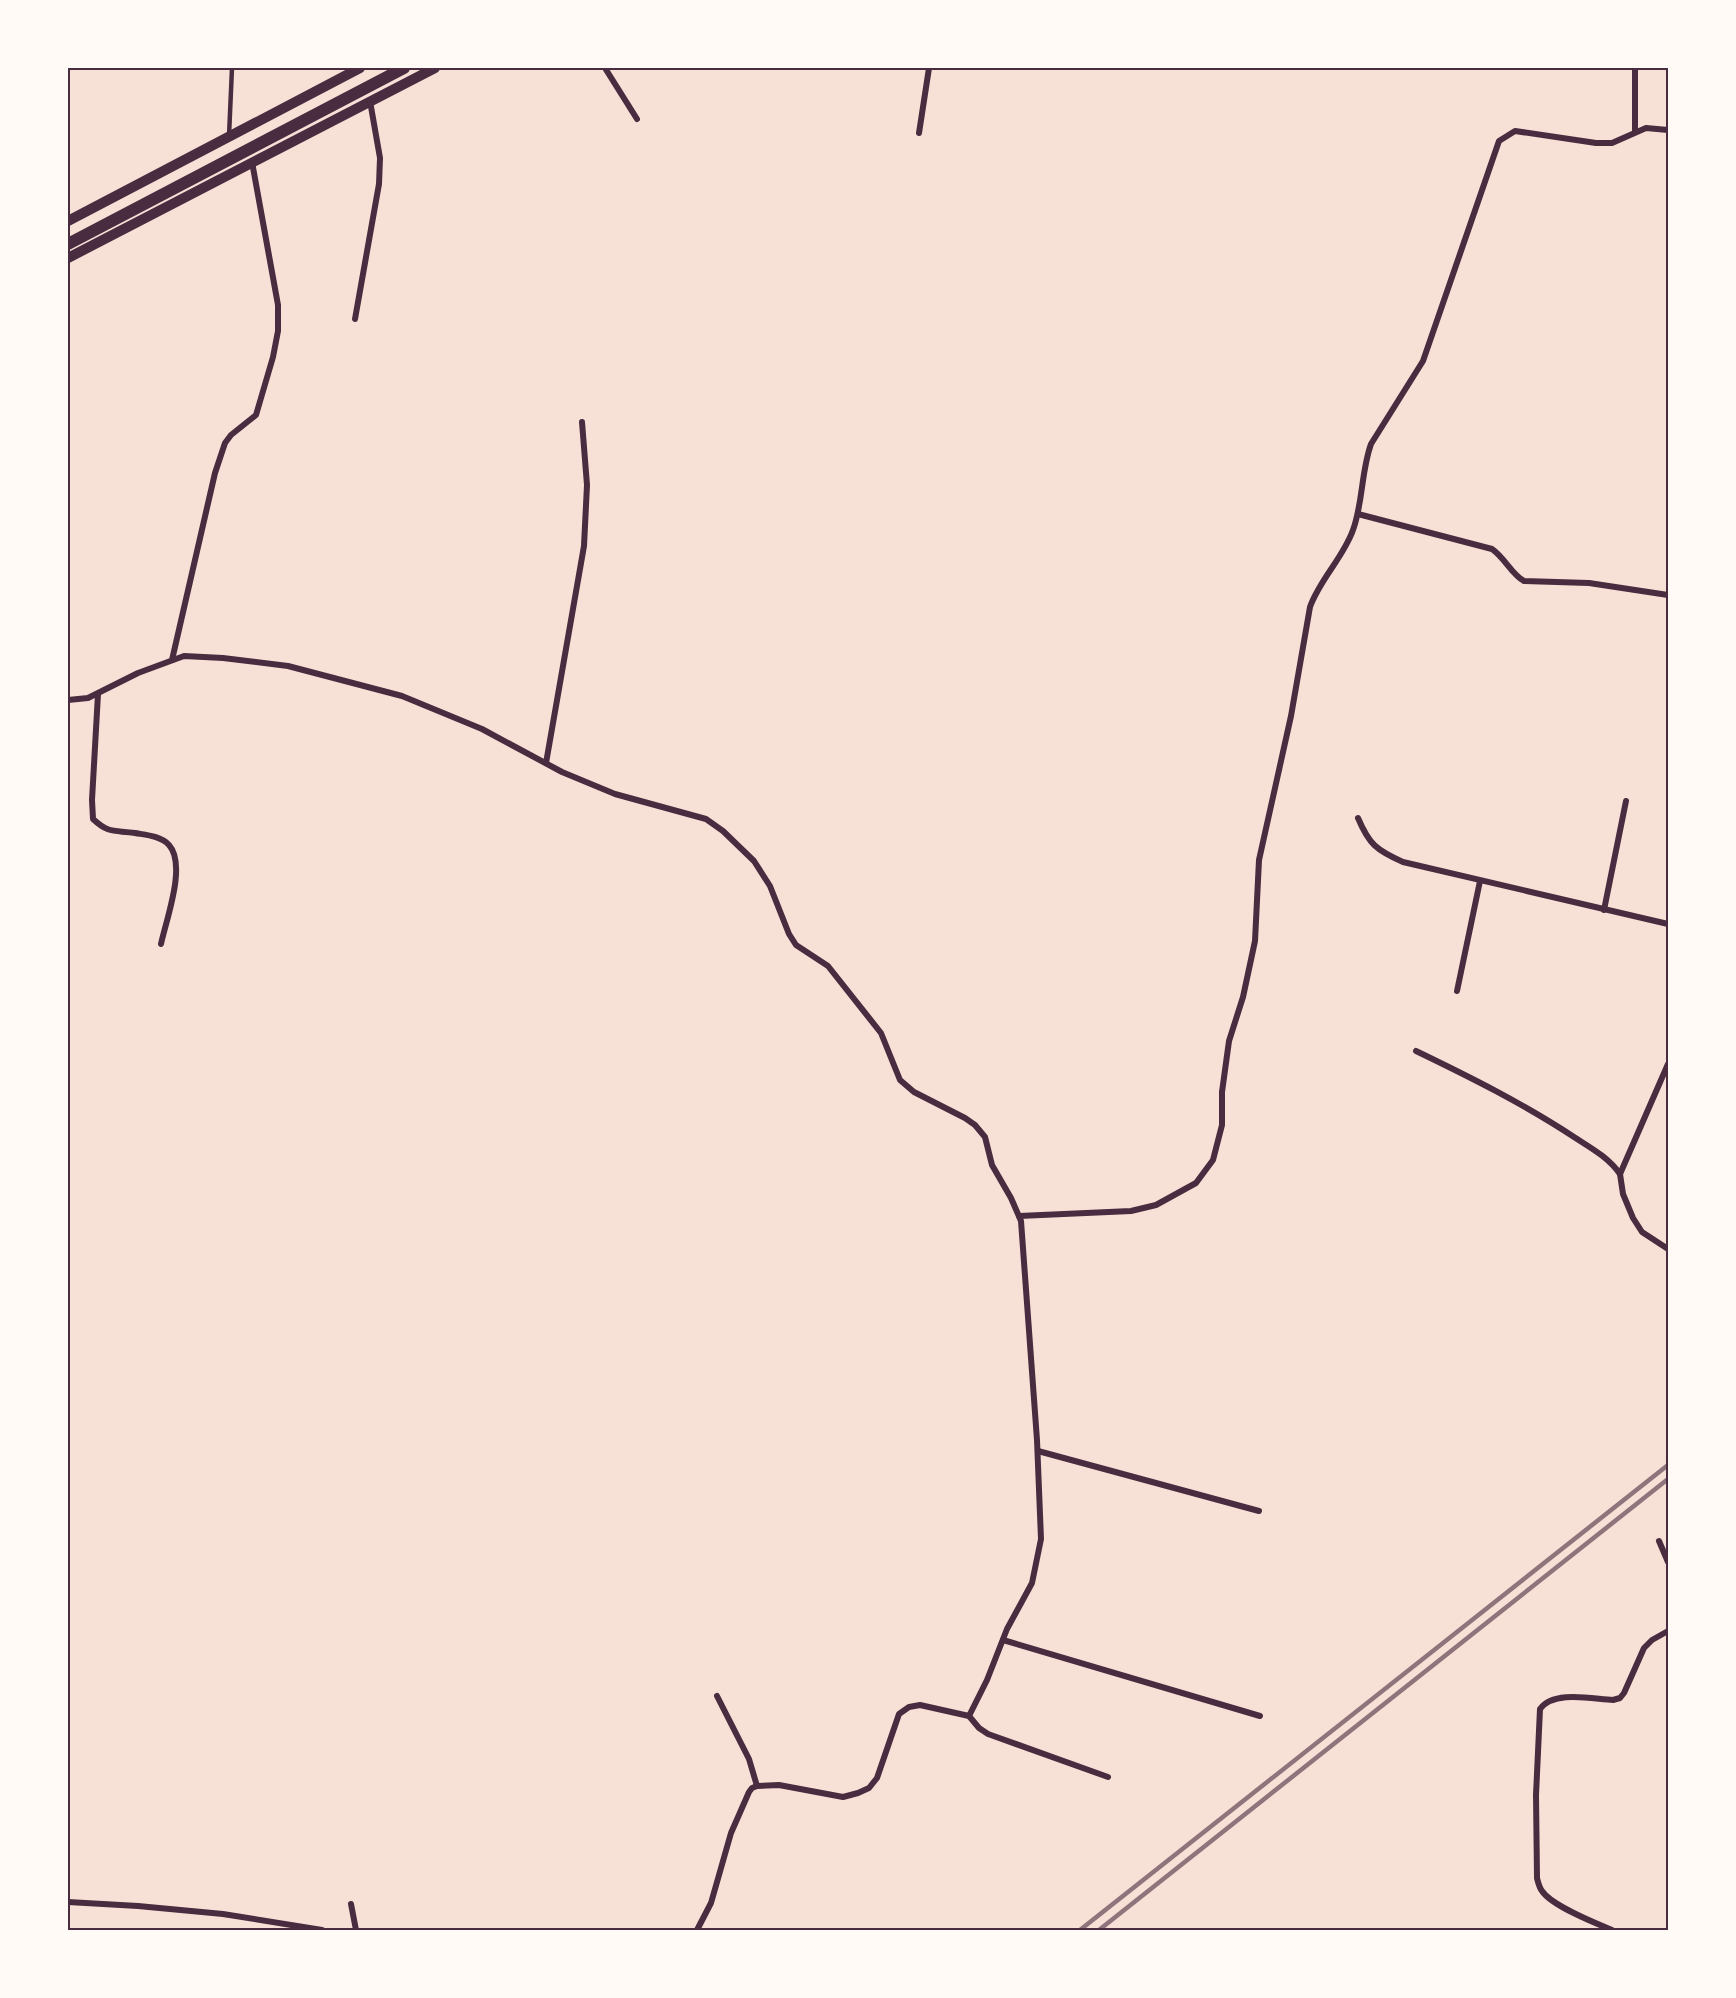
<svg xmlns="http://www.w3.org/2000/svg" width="1736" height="1998" font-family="Mulish,sans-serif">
	<rect width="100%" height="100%" fill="#f7e1d7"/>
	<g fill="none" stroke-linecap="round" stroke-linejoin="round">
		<path stroke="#4a2c40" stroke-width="4.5" d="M229 136 232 68"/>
		<g stroke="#4a2c40" stroke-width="6">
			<path d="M605 68 637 119"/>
			<path d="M1635 132V68"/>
			<path d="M919 133 929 68"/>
			<path d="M355 319 379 184 380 158 370 101"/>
			<path d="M1358 514 1492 549C1505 558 1512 575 1524 581L1589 583 1668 595"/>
			<path d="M172 660 215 473 225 443 231 435 256 415 273 357 278 331V305L252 162"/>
			<path d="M98 694 92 800 93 819C109 834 114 830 135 833 146 835 161 836 169 845 187 865 166 920 161 944"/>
			<path d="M68 700 88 698 138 673 184 656 223 658 288 666 402 696 482 729 562 772 615 794 706 819 723 831 754 861 770 886 789 934 796 945 828 966 881 1033 900 1080 914 1092 965 1118 975 1125 985 1137 992 1165 1011 1198 1021 1221 1037 1440 1041 1539 1032 1583 1007 1629 987 1680 969 1716 920 1705 909 1707 899 1714 877 1778 869 1788 858 1793 843 1797 779 1785 757 1786 752 1788 749 1792 731 1833 711 1903 697 1930"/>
			<path d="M546 763 584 546 587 485 582 422"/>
			<path d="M1358 818C1369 844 1376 850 1403 862L1668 924"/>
			<path d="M1604 910 1626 801"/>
			<path d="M1457 991 1480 881"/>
			<path d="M1416 1051C1470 1077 1524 1104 1574 1137 1591 1148 1608 1157 1620 1174"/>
			<path d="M1668 1064 1620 1174 1623 1194 1633 1218 1642 1232 1668 1249"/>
			<path d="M1019 1216 1131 1211 1156 1205 1196 1183 1213 1160 1222 1125V1092L1229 1041 1243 997 1255 941 1259 860 1291 716 1310 607C1320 579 1343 558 1353 530 1363 503 1361 472 1371 444L1423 361 1499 141 1515 131 1596 143H1612L1646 128 1668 130"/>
			<path d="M1038 1451 1259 1511"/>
			<path d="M1659 1541 1668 1562"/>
			<path d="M1003 1640 1260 1716"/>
			<path d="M717 1696 749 1759 757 1786"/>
			<path d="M969 1716 979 1728 988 1734 1108 1777"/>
			<path d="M68 1902 138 1906 223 1914 322 1930"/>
			<path d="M351 1904 356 1930"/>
			<path d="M1612 1930C1595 1923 1552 1906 1542 1891 1539 1887 1538 1882 1537 1878L1536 1795 1540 1709C1554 1690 1592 1699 1613 1700L1620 1698 1624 1693 1644 1648 1652 1640 1668 1631"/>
		</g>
		<g stroke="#4a2c40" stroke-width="10">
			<path d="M68 221 360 68"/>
			<path d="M68 258 435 68"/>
		</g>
		<path stroke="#4a2c40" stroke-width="12" d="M68 244 404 68"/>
		<g stroke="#8f747c" stroke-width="4.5">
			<path d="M1080 1930 1668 1465"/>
			<path d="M1099 1930 1668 1479"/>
		</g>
	</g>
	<rect width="1736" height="1998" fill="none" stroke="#fffaf5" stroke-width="138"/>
	<rect x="69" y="69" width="1598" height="1860" fill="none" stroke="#4a2c40" stroke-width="2"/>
</svg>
